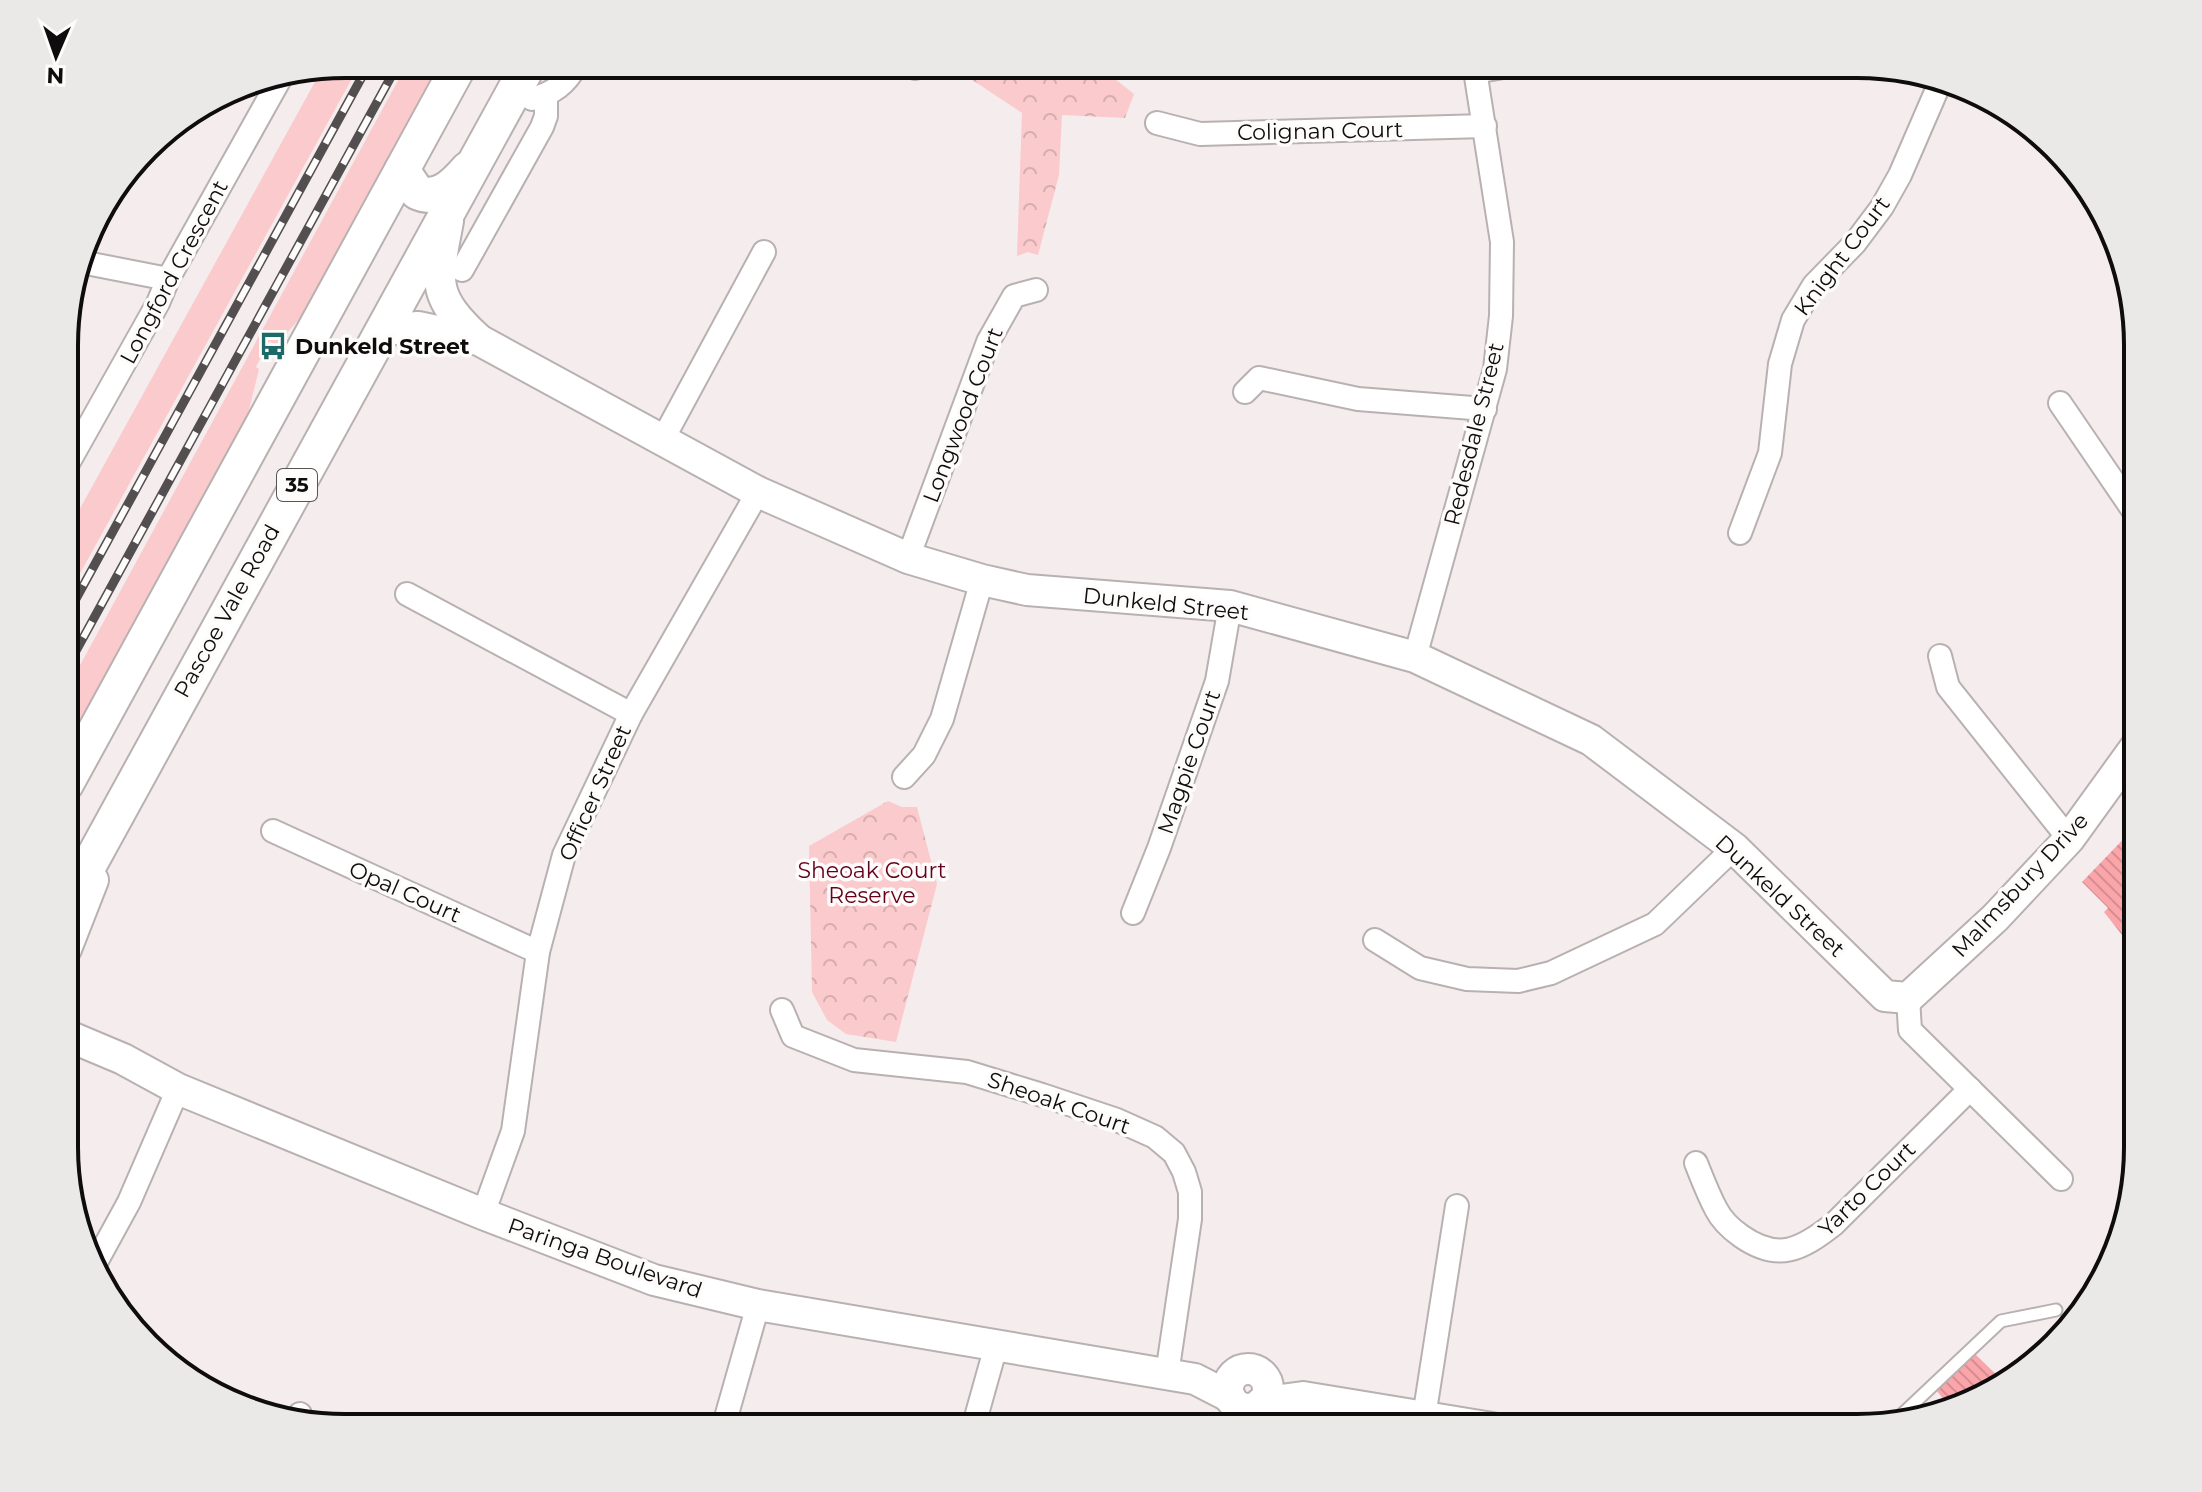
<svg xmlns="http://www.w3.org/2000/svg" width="2202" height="1492" font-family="Montserrat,sans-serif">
	<defs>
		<pattern id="park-crowns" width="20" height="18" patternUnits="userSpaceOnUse" patternTransform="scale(2)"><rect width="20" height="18" fill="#fbcacc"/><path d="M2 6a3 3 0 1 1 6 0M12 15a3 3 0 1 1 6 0" fill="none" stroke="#d6acae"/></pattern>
		<pattern id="building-back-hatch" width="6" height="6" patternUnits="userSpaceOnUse" patternTransform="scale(2)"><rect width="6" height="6" fill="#faa5aa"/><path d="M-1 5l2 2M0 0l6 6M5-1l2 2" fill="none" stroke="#d58d91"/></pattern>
	</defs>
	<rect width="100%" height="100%" fill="#f5eced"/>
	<g fill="#fbcacc">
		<path d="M345 64H360L66 599V534L322 69Z"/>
		<path d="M407 64H442L311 306 276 345 269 341 256 367 259 369 246 422 66 750V691Z"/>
	</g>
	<g fill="url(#park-crowns)">
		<path d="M948 64H1096L1134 94 1125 118 1062 115 1059 175 1038 255 1028 252 1017 256 1022 113Z"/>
		<path d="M888 801 902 807H917L937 884 896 1042 846 1034 827 1020 812 992 809 846Z"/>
	</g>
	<g fill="url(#building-back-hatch)">
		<path d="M2137 825V944L2133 949 2104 912 2108 908 2082 882Z"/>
		<path d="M1975 1354 2005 1383 1997 1391 1948 1405 1937 1391Z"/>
	</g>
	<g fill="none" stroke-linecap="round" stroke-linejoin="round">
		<defs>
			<path id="lane" d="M1895 1421 2001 1321 2056 1310"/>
			<g id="street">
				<path d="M908 64 915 68"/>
				<path d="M1475 72 1520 64"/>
				<path d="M532 99C554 93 566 84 577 64"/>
				<path d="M1157 123 1200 134 1485 126"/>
				<path d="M81 262 168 279"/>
				<path d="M462 270 542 127 546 116V95"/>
				<path d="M1245 392 1259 378 1358 399 1485 409"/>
				<path d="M2060 403 2137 516"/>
				<path d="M663 439 764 252"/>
				<path d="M66 467 158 303 168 279 281 77"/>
				<path d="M1740 533 1770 453 1780 364 1793 320 1814 285 1855 243 1882 207 1900 175 1942 78"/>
				<path d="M908 558 988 342 1014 296 1036 290"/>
				<path d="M407 594 631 714"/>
				<path d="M1940 656 1948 687 2069 839"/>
				<path d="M1415 657 1495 369 1501 316 1502 242 1474 64"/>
				<path d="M904 777 924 755 942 719 982 580"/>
				<path d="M273 831 538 952"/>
				<path d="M1133 913 1159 848 1217 681 1230 606"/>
				<path d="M1375 940 1420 968 1467 979 1518 981 1551 973 1655 924 1734 848"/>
				<path d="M1908 998 1910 1030 2061 1179"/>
				<path d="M782 1010 793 1036 854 1060 967 1072 1042 1095 1117 1120 1155 1137 1174 1153 1184 1172 1190 1192V1219L1167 1374"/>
				<path d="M1696 1163C1702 1178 1708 1194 1716 1209 1721 1219 1731 1229 1741 1236 1778 1262 1801 1250 1834 1224L1970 1089"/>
				<path d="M483 1214 513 1131 538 952 564 855 631 714 758 492"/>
				<path d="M94 1266 129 1202 178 1089"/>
				<path d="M300 1414 302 1421"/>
				<path d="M1424 1417 1457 1206"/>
				<path d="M723 1428 758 1305"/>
				<path d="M973 1428 996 1346"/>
				<path d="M1239 1428 1258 1406"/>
			</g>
			<g id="secondary">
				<path d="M448 221C437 281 430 294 477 338"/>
				<path d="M381 330 418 327 479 340 758 492 908 558 982 580 1027 590 1230 606 1415 657 1591 740 1734 848 1885 996 1908 998 1995 918 2069 839 2137 745"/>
				<path d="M66 949 93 880"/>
				<path d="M66 1035 123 1059 178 1089 483 1214 654 1280 758 1305 1195 1379 1230 1397"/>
				<circle cx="1248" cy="1389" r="20"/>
				<path d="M1261 1403 1303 1397 1492 1428"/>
			</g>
			<g id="primary">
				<path d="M402 170 417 192C438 202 455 184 468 169"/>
				<path d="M66 784 460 64"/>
				<path d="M66 907 529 64"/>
			</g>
		</defs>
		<use href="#lane" stroke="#b9b1b1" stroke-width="15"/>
		<use href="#street" stroke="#b9b1b1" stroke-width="26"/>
		<use href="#secondary" stroke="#b9b1b1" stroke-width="34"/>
		<use href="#primary" stroke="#b9b1b1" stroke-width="38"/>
		<use href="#lane" stroke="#fff" stroke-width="11"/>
		<use href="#street" stroke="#fff" stroke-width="22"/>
		<use href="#secondary" stroke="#fff" stroke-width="30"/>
		<use href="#primary" stroke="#fff" stroke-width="34"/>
		<defs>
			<g id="rail">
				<path d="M66 617 369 64"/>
				<path d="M66 669 398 64"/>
			</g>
		</defs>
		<use href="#rail" stroke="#534f50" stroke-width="9"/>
		<use href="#rail" stroke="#fefbfb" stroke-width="6" stroke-dasharray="18" stroke-linecap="butt"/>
	</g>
	<defs>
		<symbol id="bus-bare" viewBox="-9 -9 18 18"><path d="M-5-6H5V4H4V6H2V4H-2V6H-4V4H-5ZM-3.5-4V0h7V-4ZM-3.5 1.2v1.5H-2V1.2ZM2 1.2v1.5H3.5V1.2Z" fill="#1c696a" stroke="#fefbfb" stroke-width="2.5" paint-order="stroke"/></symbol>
	</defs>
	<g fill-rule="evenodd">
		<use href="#bus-bare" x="253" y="326" width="40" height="40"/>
	</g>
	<g text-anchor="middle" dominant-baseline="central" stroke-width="7" stroke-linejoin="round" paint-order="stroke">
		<rect fill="#fefbfb" stroke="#565454" stroke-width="2" x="277" y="469" width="40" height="32" rx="6"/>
		<g font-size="20" font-weight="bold" fill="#0e0c0c">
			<text x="297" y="485">35</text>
		</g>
		<g font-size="22" fill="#0e0c0c" stroke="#fefbfb">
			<text transform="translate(1320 131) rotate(-1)">Colignan Court</text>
			<text transform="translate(1842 256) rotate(-53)">Knight Court</text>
			<text transform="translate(174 272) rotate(-62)">Longford Crescent</text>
			<text transform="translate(963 415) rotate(-69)">Longwood Court</text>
			<text transform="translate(1474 434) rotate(-76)">Redesdale Street</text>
			<text transform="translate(1166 604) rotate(6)">Dunkeld Street</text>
			<text transform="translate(227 611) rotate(-61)">Pascoe Vale Road</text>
			<text transform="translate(1189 762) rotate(-71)">Magpie Court</text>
			<text transform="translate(595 793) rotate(-66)">Officer Street</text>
			<text transform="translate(2020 885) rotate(-47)">Malmsbury Drive</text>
			<text transform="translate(405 892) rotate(24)">Opal Court</text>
			<text transform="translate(1780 896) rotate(43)">Dunkeld Street</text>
			<text transform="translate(1059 1103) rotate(19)">Sheoak Court</text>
			<text transform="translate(1867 1189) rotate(-44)">Yarto Court</text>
			<text transform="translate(605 1258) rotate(19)">Paringa Boulevard</text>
		</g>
		<g font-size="22" font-weight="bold" fill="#0e0c0c" stroke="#fefbfb" text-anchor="start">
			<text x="295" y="346">Dunkeld Street</text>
		</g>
		<g font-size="22" fill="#65001a" stroke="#fefbfb">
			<text x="872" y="870">Sheoak Court<tspan x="872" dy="25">Reserve</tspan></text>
		</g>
	</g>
	<path d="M0 0H2202V1492H0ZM345 78H1857A267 267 0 0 1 2124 345V1147A267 267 0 0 1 1857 1414H345A267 267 0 0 1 78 1147V345A267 267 0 0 1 345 78Z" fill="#ebe8e8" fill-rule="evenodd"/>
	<path fill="none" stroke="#0e0c0c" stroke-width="4" d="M345 78H1857A267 267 0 0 1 2124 345V1147A267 267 0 0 1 1857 1414H345A267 267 0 0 1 78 1147V345A267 267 0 0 1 345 78Z"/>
	<g transform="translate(56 56) rotate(182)" stroke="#fefbfb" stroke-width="6" paint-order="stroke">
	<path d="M0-6L14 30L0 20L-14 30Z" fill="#0e0c0c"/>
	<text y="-12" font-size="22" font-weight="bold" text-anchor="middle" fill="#0e0c0c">N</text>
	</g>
</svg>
